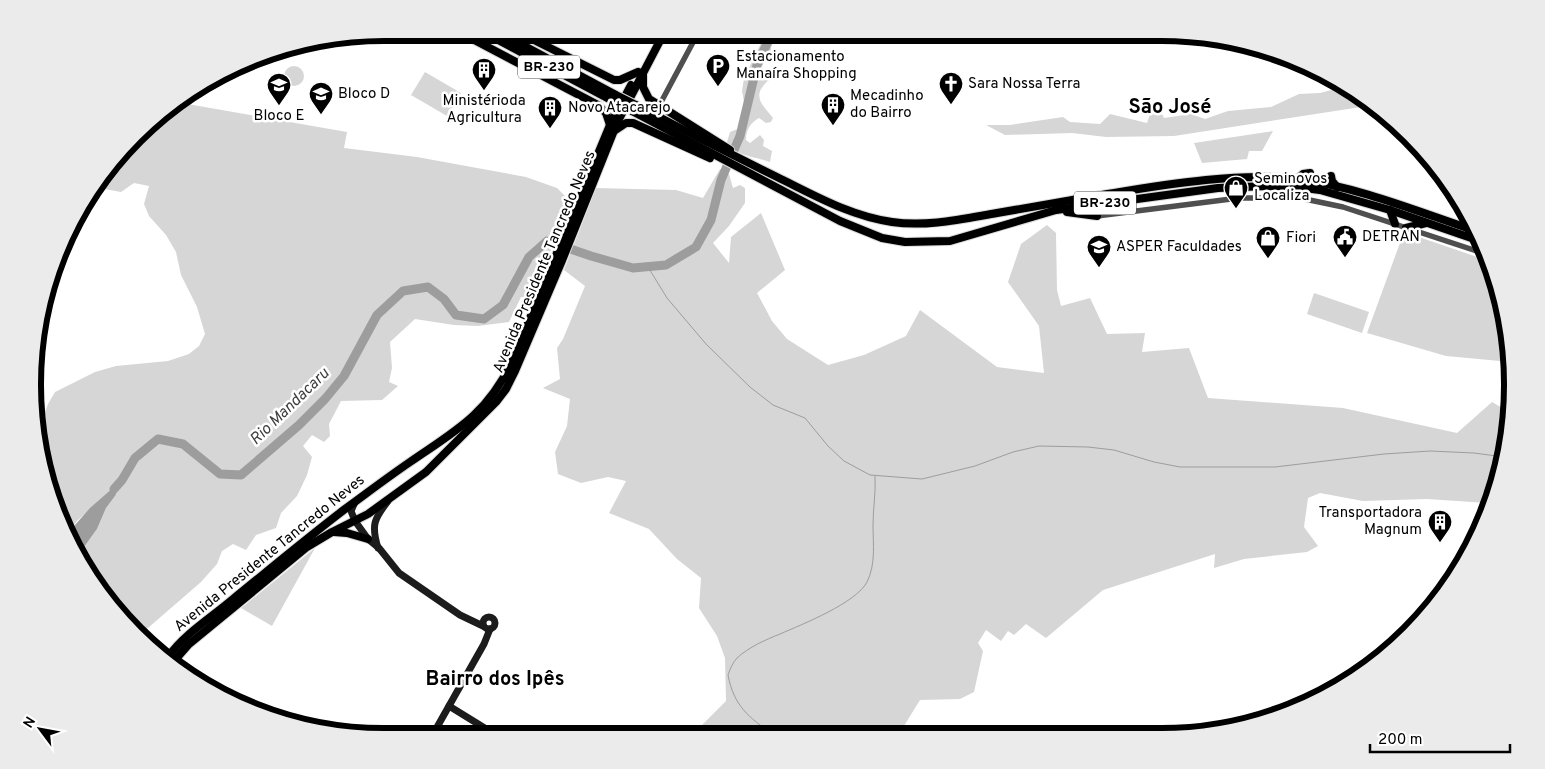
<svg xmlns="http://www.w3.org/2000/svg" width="1545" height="769" font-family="Overpass,sans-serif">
	<rect width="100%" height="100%" fill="#fff"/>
	<g fill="#d6d6d6">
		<path d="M766 33H780C777 36 772 43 771 48 771 54 774 56 773 61H765L761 68 762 74 770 76 769 80C765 83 764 85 761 89 755 100 766 109 773 118L771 122 766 123 759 118C750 123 746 130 746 140L750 143 760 135 764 140 763 146 772 151 770 162C757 157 735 156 727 142L730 132 740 128 745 107 742 91 744 78Z"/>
		<circle cx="294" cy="76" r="10"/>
		<path d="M425 72 461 93 447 116 411 95Z"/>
		<path d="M1338 82 1374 105 1174 136 1106 137 1072 133 1005 135 986 125H1010L1063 117 1070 122 1100 124 1110 114 1147 123 1151 111 1160 110 1164 118 1191 114 1205 119 1228 111 1271 107 1299 94 1320 93 1335 89Z"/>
		<path d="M176 102 347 132 344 148 417 157 526 177 557 188 565 196 569 207 531 297H521L509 322 478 326 454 325 415 319 390 342 392 368 389 382 398 386 382 400 341 401 329 424 330 436 324 442 312 435 303 446 312 457 307 475 297 496 281 513 276 528 256 535 246 550 233 544 222 551 217 564 201 582 141 634 135 633 79 554 97 529 106 508 115 496 103 497 77 521 67 534 37 434 48 404 55 392 95 372 116 366 168 361 189 354 199 346 205 334 197 307 181 275 176 252 166 235 149 216 144 204 149 186 134 183 121 192 99 188 91 190 170 105Z"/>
		<path d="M1273 131 1262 151H1249L1247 159 1202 163 1194 143Z"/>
		<path d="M720 169 729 174 733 188 740 185 745 188V203L729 226 713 243 729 263 731 237 761 213 785 270 757 293 772 321 787 339 828 365 864 355 906 336 920 310 997 367 1044 373 1039 326 1008 282 1021 244 1047 225 1056 233 1057 290 1061 306 1090 298 1107 334 1145 333 1142 352 1189 348 1208 398 1343 408 1457 433 1492 402 1511 413C1506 444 1504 476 1487 503L1427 499 1363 501 1320 493 1308 498 1304 527 1318 546 1307 552 1244 559 1214 568 1215 554 1103 590 1046 638 1026 624 1014 635 1008 631 1001 641 986 630 978 643 983 651 974 692 960 699 920 700 899 734 692 735 726 701 725 658 717 636 699 608 701 578 677 559 649 529 609 513 626 481 608 477 581 483 558 474 555 452 567 426 570 399 543 388 560 379 557 348 563 339 585 286 564 270 596 188 676 190 703 198Z"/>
		<path d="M1404 232 1489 261 1494 271 1509 338 1510 346 1500 361 1446 356 1367 333Z"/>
		<path d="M1314 293 1369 312 1362 333 1307 314Z"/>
		<path d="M315 548 272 626 241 608 245 605Z"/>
	</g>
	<path fill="#9d9d9d" d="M122 480 115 496 106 508 97 529 79 554 69 540 67 534 90 508Z"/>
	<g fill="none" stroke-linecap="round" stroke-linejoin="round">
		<g stroke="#9d9d9d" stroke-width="1">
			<path d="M648 267 667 298 706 344 750 387 773 405 805 418 828 446 844 461 870 475 922 479 975 466 1013 452 1039 446 1088 447 1114 450 1154 462 1180 467H1275L1384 454 1430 451 1474 453 1504 457"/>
			<path d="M774 735C748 717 734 706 728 675 730 669 733 662 737 658 749 647 765 640 780 634 803 624 856 603 867 582 876 564 873 544 873 525 873 509 876 493 875 476"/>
		</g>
		<path stroke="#9d9d9d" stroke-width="9" d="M114 489 122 480 135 458 158 439 183 444 220 474 241 475 299 425 325 399 344 376 377 315 403 291 428 287 444 299 456 315 484 319 503 305 529 257 547 241 591 256 633 268 666 265 696 247 711 220 721 180 740 136 757 65 772 33"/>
		<defs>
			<g id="primary">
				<path d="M461 33 598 105 606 113 610 125"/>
				<path d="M334 532 347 533 368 539"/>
				<path d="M168 657C184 634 212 617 233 599 270 569 307 538 345 509 367 493 388 477 410 462 455 431 485 416 511 364L610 125 631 85"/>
				<path d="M174 661 188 645 307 547 332 532 368 514 426 472 496 402 506 389 515 371 561 263 617 123 664 33"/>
			</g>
			<g id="trunk">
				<path d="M485 33 613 101"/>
				<path d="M500 33 616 95"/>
				<path d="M520 33 614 80H620L638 72"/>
				<path d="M643 72V87L649 99 730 150"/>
				<path d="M636 105C683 130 730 154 777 177 814 195 850 216 892 222 927 227 962 219 997 213 1031 207 1066 201 1101 195 1163 185 1236 172 1298 179 1358 187 1419 212 1476 231"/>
				<path d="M632 111 840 221 882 238 905 242 950 241 1056 210 1218 188 1267 186 1297 187 1320 190 1390 210 1480 241"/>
				<path d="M614 131 626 123H633L710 158"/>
				<path d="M1331 176 1332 181 1337 187"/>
				<path d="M1297 179 1303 174 1310 173"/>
				<path d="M1390 210 1395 224"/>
				<path d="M1067 212 1097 216"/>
				<path d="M1406 228 1426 223"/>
			</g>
		</defs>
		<use href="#primary" stroke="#dbdbdb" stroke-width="10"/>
		<use href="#trunk" stroke="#dbdbdb" stroke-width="10"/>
		<g stroke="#4f4f4f" stroke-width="5.5">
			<path d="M659 106 698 33"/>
			<path d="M1097 216 1239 198H1300L1343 207 1486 254"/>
		</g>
		<g stroke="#1c1c1c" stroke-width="7">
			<path d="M355 502 351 511 355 521 368 539 379 548 399 573 460 615 483 626"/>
			<path d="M378 548C371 525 374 519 388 501"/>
			<circle cx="489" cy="623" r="6"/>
			<path d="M449 706 496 735"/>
			<path d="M432 736 484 644 490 629"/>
		</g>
		<use href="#primary" stroke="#000" stroke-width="8"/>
		<use href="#trunk" stroke="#000" stroke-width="8"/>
		<defs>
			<g id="trunk-bridge">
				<path d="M616 95 636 105"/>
				<path d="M613 101 632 111"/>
			</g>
		</defs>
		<use href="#trunk-bridge" stroke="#dbdbdb" stroke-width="10" stroke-linecap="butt"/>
		<use href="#trunk-bridge" stroke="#000" stroke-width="8"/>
	</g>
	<defs>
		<symbol id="parking-pin" viewBox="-11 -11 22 30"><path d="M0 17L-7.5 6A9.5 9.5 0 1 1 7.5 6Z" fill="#000" stroke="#fff"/><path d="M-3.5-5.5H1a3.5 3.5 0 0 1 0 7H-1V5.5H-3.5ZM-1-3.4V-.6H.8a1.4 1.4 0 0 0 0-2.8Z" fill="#fff"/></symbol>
		<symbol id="building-pin" viewBox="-11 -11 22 30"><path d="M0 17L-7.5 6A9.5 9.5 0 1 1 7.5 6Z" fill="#000" stroke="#fff"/><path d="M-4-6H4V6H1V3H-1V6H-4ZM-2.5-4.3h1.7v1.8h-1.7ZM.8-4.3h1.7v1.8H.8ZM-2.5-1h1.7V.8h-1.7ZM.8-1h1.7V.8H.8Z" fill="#fff"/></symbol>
		<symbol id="church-pin" viewBox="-11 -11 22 30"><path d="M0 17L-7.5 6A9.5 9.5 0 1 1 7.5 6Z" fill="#000" stroke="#fff"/><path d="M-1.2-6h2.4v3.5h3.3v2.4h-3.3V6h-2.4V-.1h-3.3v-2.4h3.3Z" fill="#fff"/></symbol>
		<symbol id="university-pin" viewBox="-11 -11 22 30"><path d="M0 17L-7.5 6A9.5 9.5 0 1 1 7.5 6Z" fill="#000" stroke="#fff"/><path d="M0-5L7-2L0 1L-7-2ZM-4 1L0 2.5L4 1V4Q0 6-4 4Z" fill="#fff"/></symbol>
		<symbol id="shop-pin" viewBox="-11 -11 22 30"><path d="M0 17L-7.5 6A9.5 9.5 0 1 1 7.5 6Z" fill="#000" stroke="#fff"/><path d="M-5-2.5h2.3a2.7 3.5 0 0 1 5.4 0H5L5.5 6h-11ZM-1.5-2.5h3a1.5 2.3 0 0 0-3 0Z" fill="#fff"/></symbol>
		<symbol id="civic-pin" viewBox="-11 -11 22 30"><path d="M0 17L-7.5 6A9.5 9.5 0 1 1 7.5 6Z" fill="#000" stroke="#fff"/><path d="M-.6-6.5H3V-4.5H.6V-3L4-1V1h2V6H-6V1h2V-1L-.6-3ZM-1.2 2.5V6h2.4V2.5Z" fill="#fff"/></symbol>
	</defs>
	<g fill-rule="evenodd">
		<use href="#parking-pin" x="704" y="52" width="28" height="38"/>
		<use href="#building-pin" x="470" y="56" width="28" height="38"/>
		<use href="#church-pin" x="937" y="70" width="28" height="38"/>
		<use href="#university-pin" x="265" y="71" width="28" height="38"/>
		<use href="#university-pin" x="307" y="80" width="28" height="38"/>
		<use href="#building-pin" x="819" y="91" width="28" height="38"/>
		<use href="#building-pin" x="536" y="94" width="28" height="38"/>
		<use href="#shop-pin" x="1222" y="174" width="28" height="38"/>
		<use href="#civic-pin" x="1331" y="223" width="28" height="38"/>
		<use href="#shop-pin" x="1254" y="224" width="28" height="38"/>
		<use href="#university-pin" x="1085" y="233" width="28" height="38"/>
		<use href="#building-pin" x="1426" y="508" width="28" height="38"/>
	</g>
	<g text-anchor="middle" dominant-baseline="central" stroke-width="5" stroke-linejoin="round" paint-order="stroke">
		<g fill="#fff" stroke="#4c4c4c" stroke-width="1">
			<rect x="518" y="55.5" width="62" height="23" rx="4"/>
			<rect x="1074" y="191.5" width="62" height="23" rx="4"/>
		</g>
		<g font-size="14" font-weight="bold" fill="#000">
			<text x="549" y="67">BR-230</text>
			<text x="1105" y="203">BR-230</text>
		</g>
		<g font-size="15" fill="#000" stroke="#fff" text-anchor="start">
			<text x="736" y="57">Estacionamento<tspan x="736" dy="17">Manaíra Shopping</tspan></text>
			<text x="968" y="84">Sara Nossa Terra</text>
			<text x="338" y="94">Bloco D</text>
			<text x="850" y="96">Mecadinho<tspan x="850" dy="17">do Bairro</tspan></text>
			<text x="484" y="101" text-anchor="middle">Ministérioda<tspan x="484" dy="17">Agricultura</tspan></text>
			<text x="568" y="108">Novo Atacarejo</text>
			<text x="279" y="116" text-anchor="middle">Bloco E</text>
			<text x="1254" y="179">Seminovos<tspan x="1254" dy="17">Localiza</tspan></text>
			<text x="1362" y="237">DETRAN</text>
			<text x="1286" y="238">Fiori</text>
			<text x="1116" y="247">ASPER Faculdades</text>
			<text x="1422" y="513" text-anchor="end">Transportadora<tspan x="1422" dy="17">Magnum</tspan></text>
		</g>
		<g font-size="15" fill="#000" stroke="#fff">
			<text transform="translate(545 262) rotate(-67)">Avenida Presidente Tancredo Neves</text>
			<text transform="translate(270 554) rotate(-39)">Avenida Presidente Tancredo Neves</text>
		</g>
		<g font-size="16" font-style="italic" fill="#3e3e3e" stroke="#fff">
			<text transform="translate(290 407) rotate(-44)">Rio Mandacaru</text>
		</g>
		<g font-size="20" font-weight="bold" fill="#000" stroke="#fff">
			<text x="1170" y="108">São José</text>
			<text x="495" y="680">Bairro dos Ipês</text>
		</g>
	</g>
	<path d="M0 0H1545V769H0ZM384 41H1161A343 343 0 0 1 1504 384V385A343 343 0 0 1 1161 728H384A343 343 0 0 1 41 385V384A343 343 0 0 1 384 41Z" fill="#ebebeb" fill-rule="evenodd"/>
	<path fill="none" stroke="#000" stroke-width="6" d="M384 41H1161A343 343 0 0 1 1504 384V385A343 343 0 0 1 1161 728H384A343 343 0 0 1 41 385V384A343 343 0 0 1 384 41Z"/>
	<g transform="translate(40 729) rotate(302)" stroke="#ffffff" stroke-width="4" paint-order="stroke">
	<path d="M0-4L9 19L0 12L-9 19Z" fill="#000000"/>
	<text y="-8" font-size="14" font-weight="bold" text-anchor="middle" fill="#000000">N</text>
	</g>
	<path d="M1370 744v8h140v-8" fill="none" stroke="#000000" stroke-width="2.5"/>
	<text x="1378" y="744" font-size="15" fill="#000000" stroke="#ffffff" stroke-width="4" paint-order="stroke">200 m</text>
</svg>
